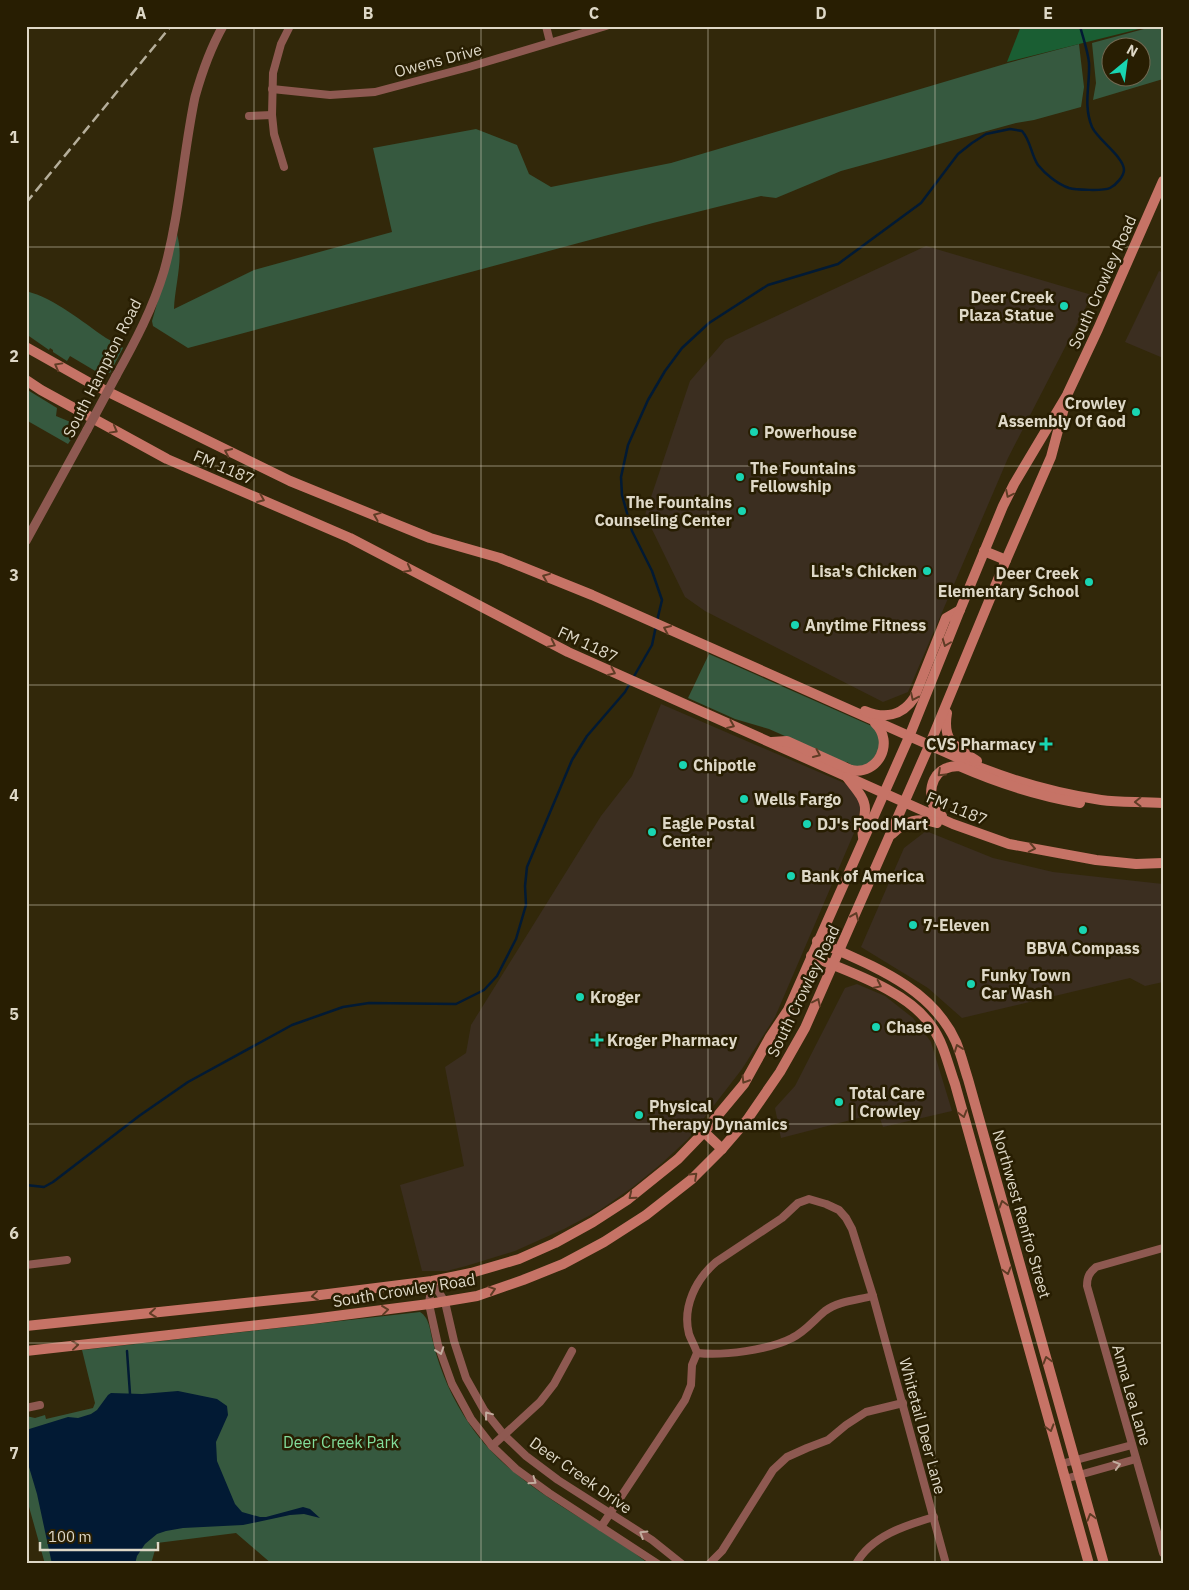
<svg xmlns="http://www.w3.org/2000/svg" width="1189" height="1590" font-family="'IBM Plex Sans',sans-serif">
	<rect width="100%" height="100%" fill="#32280a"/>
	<g fill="#3b2e20">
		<path d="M926 246 1092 295 1008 458 908 692 883 702 705 611 685 597 645 515 690 381 725 340Z"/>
		<path d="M1159 271 1163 273V358L1125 342Z"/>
		<path d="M661 704 842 782 848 785 860 803V810L857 826 775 1017 742 1069 688 1139 661 1164 633 1187 600 1210 564 1229 515 1251 466 1266 447 1271H422L400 1185 464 1166 445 1067 466 1053 471 1025 601 816 632 776Z"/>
		<path d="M926 831 993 858 1053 872 1163 884V982L1145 986 1130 978 962 1018 928 988 861 947 904 848Z"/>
		<path d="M857 984 885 996 913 1018 931 1042 952 1111 883 1127 878 1113 781 1138 775 1108 795 1086 845 988Z"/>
	</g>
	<g fill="#36593f" fill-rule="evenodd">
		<path d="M1155 26H1163V79L1093 100 1096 83 1092 43ZM1112 48H1142V78H1112Z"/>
		<path d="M1079 44 1084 87 1081 107 1034 120 1016 123 841 171 776 198 761 196 653 223 188 348 153 326 152 321 177 234C184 259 175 284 174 309L254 270 392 232 373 148 476 129 517 145 529 174 551 187 671 163 1008 63Z"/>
		<path d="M26 291C56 299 81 321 106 338 112 342 119 343 123 348L110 373 107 372 105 375H102L70 356 67 361 53 352V350L50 348 49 350 26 334Z"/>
		<path d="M26 389 57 408 56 416 80 426 68 444 26 420Z"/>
		<path d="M709 654 874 727C876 730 879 735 880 738 882 749 872 765 862 766 858 767 854 766 850 765V764L847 762 846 763 769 729 735 719 688 698Z"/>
		<path d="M420 1312C430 1318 430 1332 433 1342 440 1372 453 1400 470 1425 515 1490 589 1517 649 1564H272L236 1533 157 1543 151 1564H45L26 1496V1416L35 1418 45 1415 46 1419 93 1408 95 1403 82 1350Z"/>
	</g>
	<path fill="#1a5e33" d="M1021 26H1151L1007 62Z"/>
	<path fill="#021a34" d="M178 1391 217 1399 227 1406 228 1415 216 1442 217 1461 235 1504 242 1512 260 1517H266L303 1507 310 1509 320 1518 304 1514 290 1515 243 1525 183 1528 166 1531 157 1534 145 1544 137 1556 135 1564H52L37 1494 26 1457V1430L68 1417 78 1418 91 1414 97 1410 108 1395 111 1393 142 1394Z"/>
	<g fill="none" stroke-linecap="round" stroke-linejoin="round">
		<g stroke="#021a34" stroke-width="2.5">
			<path d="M657 621 662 600 652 571 632 531 622 495 621 477 628 445 648 400 665 371 682 348 709 323 768 285 838 264 921 203 958 154 972 143 986 134 1010 129 1022 131C1031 141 1031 155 1038 165 1045 174 1058 184 1069 188 1075 190 1104 191 1110 188 1116 185 1124 176 1124 170 1124 157 1098 140 1092 127 1083 105 1090 86 1089 63 1088 51 1083 38 1080 26"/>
			<path d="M633 678 652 645 656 626"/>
			<path d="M26 1185 44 1187 53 1182 139 1116 188 1082 292 1025 343 1007 369 1003 456 1004 484 990 497 976 516 939 526 905 525 886 527 867 572 760 587 736 625 692 630 683"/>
			<path d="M127 1351 130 1394"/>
		</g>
		<g stroke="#8e5951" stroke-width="8">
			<path d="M546 26 550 42"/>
			<path d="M272 89 330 95 375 92 469 67 606 26"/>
			<path d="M249 116 272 115"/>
			<path d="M284 167 274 134 272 115 273 73 281 44 290 26"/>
			<path d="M1163 1248 1096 1267C1089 1273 1087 1277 1087 1286L1163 1553"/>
			<path d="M26 1265 67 1260"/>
			<path d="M432 1281 445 1302 454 1341 466 1378 484 1410 504 1435 526 1456 558 1480 652 1540 682 1564"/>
			<path d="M432 1281 429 1304 438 1345 452 1384 471 1419 492 1446 516 1469 549 1493 658 1564"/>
			<path d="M697 1353C723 1356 769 1350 792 1338 805 1332 814 1320 825 1311 838 1301 858 1300 873 1296"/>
			<path d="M26 1408 40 1405"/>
			<path d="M492 1446 540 1402 554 1384 572 1351"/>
			<path d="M1061 1464 1132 1445"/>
			<path d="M1065 1479 1136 1459"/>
			<path d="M601 1527 685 1400 691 1385 692 1365 697 1353C695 1346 691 1340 689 1334 682 1307 696 1279 716 1262L782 1218 798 1203 809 1199 826 1204 839 1210 846 1218 852 1229 873 1296 946 1564"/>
			<path d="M709 1564 722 1551 773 1470 787 1457 807 1448 828 1440 846 1425 866 1412 903 1403"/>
			<path d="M856 1564C871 1536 906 1525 934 1517"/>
		</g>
		<g stroke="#8e5951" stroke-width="9">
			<path d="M116 376C135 342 153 308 164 271 180 214 183 154 195 97 202 72 210 49 223 26"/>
			<path d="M26 541 87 430"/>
		</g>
		<g stroke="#c67366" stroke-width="10">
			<path d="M26 347 90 383 290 481 430 538 500 558 592 595 981 768C1020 783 1060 794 1101 800 1121 803 1142 801 1163 803"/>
			<path d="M26 380 41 390 167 459 350 538 568 652 953 824 1009 844 1096 860 1136 864 1163 863"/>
			<path d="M984 551 1006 560"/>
			<path d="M865 711C884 719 902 716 914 698L946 618 960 610"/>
			<path d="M947 713C942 741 955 747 977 761"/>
			<path d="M772 742 787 741 851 770C878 776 895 742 875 723"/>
			<path d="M847 777C853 786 865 797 865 809 865 819 861 827 863 837"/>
			<path d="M942 816 934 808C927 788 933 766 959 766 998 783 1038 796 1080 803"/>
			<path d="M892 834C907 820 918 817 937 823"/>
			<path d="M817 941C869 965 931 986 956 1042 961 1054 964 1067 968 1079L1104 1564"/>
			<path d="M811 956C849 972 909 991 932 1027 944 1044 948 1065 955 1084L1089 1564"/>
			<path d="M704 1132 722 1149"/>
			<path d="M26 1326 312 1296 432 1281 471 1273 519 1259 555 1243 593 1222 627 1200 678 1159 704 1132 744 1084 770 1037 788 1010 909 737 960 610 1003 506 1014 484 1067 395 1098 329 1163 181"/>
			<path d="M26 1351 312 1319 429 1304 477 1296 523 1280 563 1264 604 1242 646 1215 692 1179 722 1149 747 1120 780 1072 805 1028 929 746 1006 560 1051 457 1064 408"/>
		</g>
		<path stroke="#b5ae9a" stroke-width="2.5" stroke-dasharray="10 5" stroke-linecap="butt" d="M26 203 171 26"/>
		<path stroke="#8e5951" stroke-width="9" d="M87 430 116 376"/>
	</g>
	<defs><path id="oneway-chevron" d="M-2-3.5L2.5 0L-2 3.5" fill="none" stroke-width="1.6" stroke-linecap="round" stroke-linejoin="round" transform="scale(1.25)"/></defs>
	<g stroke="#5f3c25">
		<use href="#oneway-chevron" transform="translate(58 366) rotate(-151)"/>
		<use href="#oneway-chevron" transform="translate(114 430) rotate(29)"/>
		<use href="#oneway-chevron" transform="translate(228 452) rotate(-155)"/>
		<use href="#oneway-chevron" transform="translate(1009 494) rotate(116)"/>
		<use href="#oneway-chevron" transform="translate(261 499) rotate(23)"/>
		<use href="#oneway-chevron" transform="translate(377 516) rotate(-158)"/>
		<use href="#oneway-chevron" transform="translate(408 569) rotate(28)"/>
		<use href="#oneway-chevron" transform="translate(546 577) rotate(-158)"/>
		<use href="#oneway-chevron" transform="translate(667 629) rotate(-156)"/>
		<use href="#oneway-chevron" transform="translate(946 643) rotate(111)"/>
		<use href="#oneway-chevron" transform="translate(552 644) rotate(26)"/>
		<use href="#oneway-chevron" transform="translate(612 672) rotate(24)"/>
		<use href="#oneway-chevron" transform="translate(914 697) rotate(115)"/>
		<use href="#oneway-chevron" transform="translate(731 725) rotate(23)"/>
		<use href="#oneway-chevron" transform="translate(817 754) rotate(24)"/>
		<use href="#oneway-chevron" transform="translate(941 773) rotate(137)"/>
		<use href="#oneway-chevron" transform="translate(1138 802) rotate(179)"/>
		<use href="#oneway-chevron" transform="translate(1032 848) rotate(11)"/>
		<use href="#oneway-chevron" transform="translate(855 916) rotate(-67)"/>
		<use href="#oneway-chevron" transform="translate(878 985) rotate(26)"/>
		<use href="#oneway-chevron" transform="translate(817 1002) rotate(-65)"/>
		<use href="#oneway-chevron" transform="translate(958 1048) rotate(-110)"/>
		<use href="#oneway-chevron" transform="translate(745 1080) rotate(122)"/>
		<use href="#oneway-chevron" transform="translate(963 1114) rotate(74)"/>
		<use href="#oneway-chevron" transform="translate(694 1176) rotate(-43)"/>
		<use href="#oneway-chevron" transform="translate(632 1196) rotate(141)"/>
		<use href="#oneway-chevron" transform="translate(1003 1204) rotate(-106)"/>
		<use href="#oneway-chevron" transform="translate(1007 1271) rotate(74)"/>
		<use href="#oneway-chevron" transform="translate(492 1290) rotate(-18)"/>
		<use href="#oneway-chevron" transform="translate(315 1296) rotate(173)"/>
		<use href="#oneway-chevron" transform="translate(385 1310) rotate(-7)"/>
		<use href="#oneway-chevron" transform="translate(153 1313) rotate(174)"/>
		<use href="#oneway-chevron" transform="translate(75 1345) rotate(-6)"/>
		<use href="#oneway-chevron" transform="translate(1047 1360) rotate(-106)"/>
		<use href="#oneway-chevron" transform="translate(1050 1428) rotate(74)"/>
		<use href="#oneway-chevron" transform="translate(1091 1517) rotate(-106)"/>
	</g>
	<g stroke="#c2ac9e">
		<use href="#oneway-chevron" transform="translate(440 1351) rotate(71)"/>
		<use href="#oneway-chevron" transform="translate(488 1415) rotate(-127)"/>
		<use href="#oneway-chevron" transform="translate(1117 1465) rotate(-16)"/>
		<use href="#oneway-chevron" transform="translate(533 1481) rotate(35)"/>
		<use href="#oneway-chevron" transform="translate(643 1534) rotate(-148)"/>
	</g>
	<path fill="none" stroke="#ded8c7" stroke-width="1" stroke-opacity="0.55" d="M254 26V1564M481 26V1564M708 26V1564M935 26V1564M26 247H1163M26 466H1163M26 685H1163M26 905H1163M26 1124H1163M26 1343H1163"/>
	<g fill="#19d5b2" stroke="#281e02" stroke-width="2">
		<circle cx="1064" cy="306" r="5"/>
		<circle cx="1136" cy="412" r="5"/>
		<circle cx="754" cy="432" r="5"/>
		<circle cx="740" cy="477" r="5"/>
		<circle cx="742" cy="511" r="5"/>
		<circle cx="927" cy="571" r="5"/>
		<circle cx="1089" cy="582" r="5"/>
		<circle cx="795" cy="625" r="5"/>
		<path d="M1043.5 736.5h5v5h5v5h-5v5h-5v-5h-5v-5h5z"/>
		<circle cx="683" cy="765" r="5"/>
		<circle cx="744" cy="799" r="5"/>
		<circle cx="807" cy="824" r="5"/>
		<circle cx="652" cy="832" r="5"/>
		<circle cx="791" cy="876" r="5"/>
		<circle cx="913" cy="925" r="5"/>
		<circle cx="1083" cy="930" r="5"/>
		<circle cx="971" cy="984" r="5"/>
		<circle cx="580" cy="997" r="5"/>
		<circle cx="876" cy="1027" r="5"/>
		<path d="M594.5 1032.5h5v5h5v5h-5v5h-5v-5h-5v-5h5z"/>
		<circle cx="839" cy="1102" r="5"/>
		<circle cx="639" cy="1115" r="5"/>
	</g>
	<g text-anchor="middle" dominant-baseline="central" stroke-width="5" stroke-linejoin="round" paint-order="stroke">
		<g font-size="16" fill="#ded8c7" stroke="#281e02">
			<text transform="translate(438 60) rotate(-15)">Owens Drive</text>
			<text transform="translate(1102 282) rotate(-66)">South Crowley Road</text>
			<text transform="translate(102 368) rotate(-63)">South Hampton Road</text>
			<text transform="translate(224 467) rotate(23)">FM 1187</text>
			<text transform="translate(588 644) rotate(25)">FM 1187</text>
			<text transform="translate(957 808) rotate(22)">FM 1187</text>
			<text transform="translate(803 991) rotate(-64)">South Crowley Road</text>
			<text transform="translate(1022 1214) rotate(74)">Northwest Renfro Street</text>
			<text transform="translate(404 1290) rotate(-9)">South Crowley Road</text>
			<text transform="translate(1132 1395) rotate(74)">Anna Lea Lane</text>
			<text transform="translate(923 1426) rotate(75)">Whitetail Deer Lane</text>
			<text transform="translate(581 1475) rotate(35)">Deer Creek Drive</text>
		</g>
		<g font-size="16" font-weight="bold" fill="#ded8c7" stroke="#281e02" text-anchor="start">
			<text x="1054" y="297" text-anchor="end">Deer Creek<tspan x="1054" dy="18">Plaza Statue</tspan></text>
			<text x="1126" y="403" text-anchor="end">Crowley<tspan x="1126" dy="18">Assembly Of God</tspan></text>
			<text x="764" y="432">Powerhouse</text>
			<text x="750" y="468">The Fountains<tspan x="750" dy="18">Fellowship</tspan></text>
			<text x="732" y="502" text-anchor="end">The Fountains<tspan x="732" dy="18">Counseling Center</tspan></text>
			<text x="917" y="571" text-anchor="end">Lisa's Chicken</text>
			<text x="1079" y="573" text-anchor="end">Deer Creek<tspan x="1079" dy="18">Elementary School</tspan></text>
			<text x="805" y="625">Anytime Fitness</text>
			<text x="1036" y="744" text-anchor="end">CVS Pharmacy</text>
			<text x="693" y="765">Chipotle</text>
			<text x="754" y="799">Wells Fargo</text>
			<text x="662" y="823">Eagle Postal<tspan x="662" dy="18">Center</tspan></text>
			<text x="817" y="824">DJ's Food Mart</text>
			<text x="801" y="876">Bank of America</text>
			<text x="923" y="925">7-Eleven</text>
			<text x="1083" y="948" text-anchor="middle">BBVA Compass</text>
			<text x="981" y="975">Funky Town<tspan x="981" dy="18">Car Wash</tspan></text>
			<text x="590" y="997">Kroger</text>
			<text x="886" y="1027">Chase</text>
			<text x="607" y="1040">Kroger Pharmacy</text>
			<text x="849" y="1093">Total Care<tspan x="849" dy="18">| Crowley</tspan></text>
			<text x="649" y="1106">Physical<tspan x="649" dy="18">Therapy Dynamics</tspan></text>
		</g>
		<g font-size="16" fill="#82dd9b" stroke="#281e02">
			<text x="341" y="1442">Deer Creek Park</text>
		</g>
	</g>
	<rect width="1189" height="1590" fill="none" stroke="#281e02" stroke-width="55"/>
	<g transform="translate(1126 62) rotate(29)"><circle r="24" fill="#281e02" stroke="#716851"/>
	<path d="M0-4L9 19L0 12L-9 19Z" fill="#19d5b2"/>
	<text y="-8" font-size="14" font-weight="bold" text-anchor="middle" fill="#ded8c7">N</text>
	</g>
	<path d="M40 1542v8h118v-8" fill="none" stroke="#ded8c7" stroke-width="2.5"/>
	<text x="48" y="1542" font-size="15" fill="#ded8c7" stroke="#281e02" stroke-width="4" paint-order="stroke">100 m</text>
	<rect x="28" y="28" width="1134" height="1534" fill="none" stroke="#ded8c7" stroke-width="2"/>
	<g font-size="16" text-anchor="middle" font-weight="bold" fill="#ded8c7">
		<text x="141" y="19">A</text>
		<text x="368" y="19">B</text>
		<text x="594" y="19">C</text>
		<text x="821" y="19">D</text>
		<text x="1048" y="19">E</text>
		<text x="14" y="143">1</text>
		<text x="14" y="362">2</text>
		<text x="14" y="581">3</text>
		<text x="14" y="801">4</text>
		<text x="14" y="1020">5</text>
		<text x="14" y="1239">6</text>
		<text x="14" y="1459">7</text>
	</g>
</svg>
